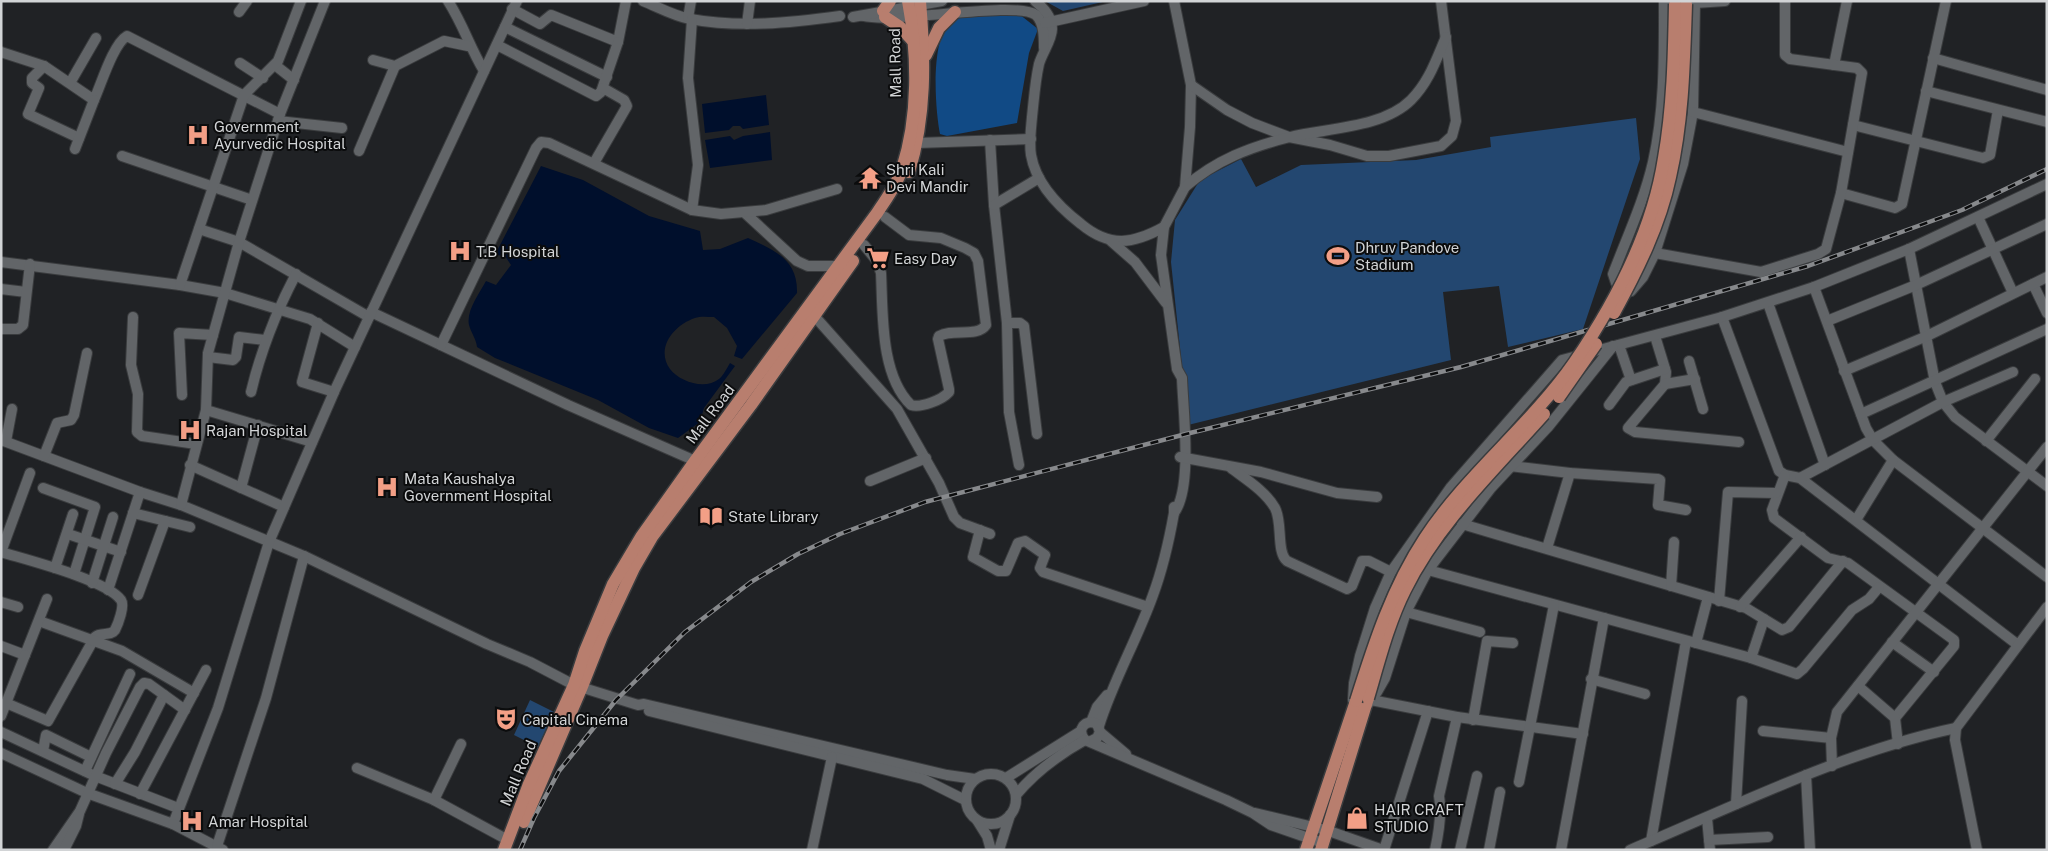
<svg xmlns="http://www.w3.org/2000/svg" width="2048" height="851" font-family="'Public Sans',sans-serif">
	<rect width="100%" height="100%" fill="#202225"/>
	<g fill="#234770">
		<path d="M1045 1H1107L1063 11Z"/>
		<path d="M1636 118 1640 159 1583 329 1508 347 1499 286 1443 292 1451 360 1188 425 1171 262 1175 220 1200 180 1241 159 1256 187 1301 165 1416 160 1491 147 1490 137Z"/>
		<path d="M530 700 554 712 538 747 514 735Z"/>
	</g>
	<path fill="#114a85" d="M993 11 1019 14 1038 29 1029 53 1017 123 947 136 940 134C935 109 929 31 955 18 965 13 982 13 993 11Z"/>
	<g fill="#000f2c">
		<path d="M766 95 769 125 743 129 740 126H733L729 130 705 133 702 104Z"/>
		<path d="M770 132 772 160 710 168 705 140 730 136 734 140 743 136Z"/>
		<path d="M541 166 583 180 649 216 700 231 703 250 720 249 748 238C775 250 798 260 797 293L742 359 734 356 737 346 727 328 714 317C708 317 700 316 695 318 674 325 655 348 670 369 680 382 705 390 719 379 723 376 727 368 730 363L735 366 704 408 700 422 678 438 649 428 598 400 495 358 477 347C476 338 471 333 469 325 466 311 479 294 486 281L496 285 511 265 505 256 497 255 498 249Z"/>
	</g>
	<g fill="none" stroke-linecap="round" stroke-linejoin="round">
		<defs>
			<g id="minor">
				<path d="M448 1C463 24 470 48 484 71"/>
				<path d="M643 1C658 7 674 16 690 19 739 28 790 23 840 16"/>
				<path d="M1035 1C1044 8 1052 17 1052 29 1052 40 1042 53 1039 64 1035 82 1034 99 1032 117 1031 129 1029 143 1031 155 1036 184 1059 207 1081 224 1110 248 1133 244 1164 227"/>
				<path d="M1174 1 1191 85 1190 127 1185 187 1164 227 1161 255 1177 369 1182 378C1183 410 1193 488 1174 513"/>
				<path d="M1664 1C1664 55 1665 109 1653 162 1644 201 1627 237 1613 274L1616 283 1631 291 1643 277 1655 253 1683 164 1693 112 1695 3"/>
				<path d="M1695 1V3L1725 1"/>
				<path d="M512 9 540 24 551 15 618 42 626 1"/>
				<path d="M239 12 247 1"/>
				<path d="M863 16C898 24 1016 0 1036 15 1044 23 1044 37 1044 48"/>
				<path d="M853 17 942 1"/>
				<path d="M688 18 691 1"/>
				<path d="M1045 23 1144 1"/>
				<path d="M747 24 750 1"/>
				<path d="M505 27 607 77"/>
				<path d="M497 45 596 96 601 92 618 42"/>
				<path d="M1 52 44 66 94 100C101 85 113 44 127 36L280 114"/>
				<path d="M1933 58 2047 90"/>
				<path d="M373 60 395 66 444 41 468 46"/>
				<path d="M240 63 263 78"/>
				<path d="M275 65 294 80"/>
				<path d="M1834 65 1847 1"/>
				<path d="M44 66 32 78V83L39 88 28 114 79 138"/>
				<path d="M70 83 96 38"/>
				<path d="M1191 85 1227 110 1252 123 1289 137 1330 145 1367 156H1389L1441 146 1452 136 1456 121 1441 1"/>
				<path d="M1926 91 2047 122"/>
				<path d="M1693 112 1848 152"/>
				<path d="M278 121 342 128"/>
				<path d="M1853 125 1983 158 1990 155 1998 110"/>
				<path d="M990 140 994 205 1007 323 1009 412 1019 465"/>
				<path d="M917 143 1031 139"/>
				<path d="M75 149 94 100"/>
				<path d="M359 151 395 66"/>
				<path d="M122 156 252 200"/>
				<path d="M594 163 627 106 624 100 603 88"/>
				<path d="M1185 187C1216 160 1250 147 1290 137 1327 128 1383 128 1411 100 1429 82 1436 60 1446 37"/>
				<path d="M1841 193 1895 208 1902 204 1946 1"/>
				<path d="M994 205 1039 178"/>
				<path d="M692 210 698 165 688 78 692 19"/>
				<path d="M745 213 797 261 808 266H839"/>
				<path d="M1978 217 2013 293"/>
				<path d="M199 229 239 242 369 317"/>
				<path d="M1111 241 1135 262 1166 303"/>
				<path d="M864 245 877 261 881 273C883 313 880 375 911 405 921 408 942 400 949 392V389L938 339 939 336C952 328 977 338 986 325L978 261 974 253 965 248 941 238 909 235 885 217"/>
				<path d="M1909 249 1935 382 1943 402 1955 417 2047 486"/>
				<path d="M1655 253 1761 272 1818 254 1826 249 1841 193 1862 73 1857 68 1790 59 1785 55V1"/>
				<path d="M1 262 180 285 225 293 310 319 355 347"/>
				<path d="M2033 284 2047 313"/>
				<path d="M180 285 244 95 278 61 301 1"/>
				<path d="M1814 287 1866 428 1873 440 1893 460 2047 577"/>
				<path d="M1 289 26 292"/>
				<path d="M1768 303 1825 465"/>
				<path d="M810 311 897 409 939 483 954 517 960 523 990 534"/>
				<path d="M371 312 568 405 700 463"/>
				<path d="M133 317 131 365 138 394 137 432 142 436 196 444"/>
				<path d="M1722 317 1779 471 1785 475 1800 478 2018 645"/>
				<path d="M1827 321 1916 285 2047 224"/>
				<path d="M318 323 302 382 334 392"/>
				<path d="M1007 323H1020L1024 326 1037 434"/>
				<path d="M1 329H18L23 325 30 264"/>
				<path d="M1655 336 1666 372 1665 384 1628 428 1635 432 1739 442"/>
				<path d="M441 345 536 148 541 142 549 143 692 210 721 214 766 210 837 189"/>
				<path d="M1619 345 1631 380"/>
				<path d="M208 357 233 360 236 357 239 337 265 340"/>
				<path d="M1689 361 1703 409"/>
				<path d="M1844 371 1927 336 2047 277"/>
				<path d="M1665 384 1695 379"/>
				<path d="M251 392C261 350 276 312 296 274"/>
				<path d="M182 395 179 333 213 335"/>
				<path d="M1609 405 1626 382 1665 369"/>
				<path d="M206 410 312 442"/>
				<path d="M1861 414 2047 329"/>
				<path d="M1 440 140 492 181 505 304 556 487 644 530 662 574 685 638 705 644 704 947 775 975 779"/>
				<path d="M6 441 12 409"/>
				<path d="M1986 441 2035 379"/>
				<path d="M44 456 57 423 71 420 74 415 87 353"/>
				<path d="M1180 457 1261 472 1337 493 1377 497"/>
				<path d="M190 465 284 507"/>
				<path d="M1510 466 1570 473 1658 479 1660 480 1658 505 1686 510"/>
				<path d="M1231 468C1247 480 1265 491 1275 508 1283 523 1276 552 1287 561L1347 589 1352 586 1362 561H1369L1391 572"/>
				<path d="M1785 475 1772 510 1774 518 1828 558 1848 563 1954 640V646L1895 718"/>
				<path d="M1800 478 1943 402 2013 372"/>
				<path d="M870 481 926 458"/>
				<path d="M43 488 95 507 74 574"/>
				<path d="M241 488 258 425"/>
				<path d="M181 505 206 410 208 353 239 242 280 114 325 1"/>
				<path d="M133 513 190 527"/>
				<path d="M1856 520 1893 460"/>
				<path d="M1462 524 1746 608 1782 630 1789 627 1843 561"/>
				<path d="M980 530 973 557 998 571H1006L1018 543 1025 541 1045 555 1040 568 1043 572 1148 607"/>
				<path d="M68 534 121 552"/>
				<path d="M1547 548 1570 473"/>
				<path d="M1 552C27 560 107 580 121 600 125 606 118 624 115 630 110 637 101 631 95 637L48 721 6 703"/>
				<path d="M1 552 30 473"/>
				<path d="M55 568 73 514"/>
				<path d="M1428 570 1751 658 1797 674 1803 669 1852 610 1869 599 1879 587"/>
				<path d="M92 583 113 517"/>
				<path d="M1671 586 1674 542"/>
				<path d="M108 590 140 492"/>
				<path d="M138 595 165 521"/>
				<path d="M1719 601 1728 492 1776 493"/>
				<path d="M1 602 18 607"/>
				<path d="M1740 607 1801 537"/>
				<path d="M1406 612 1480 632"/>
				<path d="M39 621 122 651 194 693"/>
				<path d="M1892 642 1934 672"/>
				<path d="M1696 643 1708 597"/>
				<path d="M1 646 25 655 47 599"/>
				<path d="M1751 658 1764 619"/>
				<path d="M1591 679 1645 694"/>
				<path d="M1858 686 1895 718 1898 744"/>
				<path d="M1353 700 1354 683 1360 656 1375 608 1391 572 1451 487 1562 360 1722 317 1814 287 1909 249 2047 184"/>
				<path d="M1371 700 1457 717 1583 734"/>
				<path d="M1368 704 1377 692 1385 678 1406 612 1428 570 1491 488 1548 427 1613 346"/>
				<path d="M649 711 923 779 965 800"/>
				<path d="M1 716 25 655"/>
				<path d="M1473 720 1487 641 1513 643"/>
				<path d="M1091 722 1097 707 1107 695"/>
				<path d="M1099 726C1113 681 1137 640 1153 595 1163 568 1169 541 1174 513V507"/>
				<path d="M1763 731 1831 738"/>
				<path d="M1 732 95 776 178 808"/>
				<path d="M1100 732 1126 754"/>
				<path d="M1091 741 1097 738 1100 732 1097 724C1085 718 1076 730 1085 740L1226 800 1253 813 1271 825 1323 843"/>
				<path d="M43 751 46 735 91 757"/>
				<path d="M1 753 87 793 173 824 218 708 269 542 334 392 517 1"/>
				<path d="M1832 766 1831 738 1837 712 2047 447"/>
				<path d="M357 768 434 800 508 840"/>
				<path d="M85 771 130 674"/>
				<circle cx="991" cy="799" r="25"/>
				<path d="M1806 775 1810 850"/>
				<path d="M1006 778 1081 731"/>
				<path d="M1519 782 1554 605"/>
				<path d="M115 784 135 752 164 695"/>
				<path d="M140 794 206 670"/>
				<path d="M1016 795C1036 771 1058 755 1085 740"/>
				<path d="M434 800 461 744"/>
				<path d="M1736 804 1742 701"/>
				<path d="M1255 813 1326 830 1383 850"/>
				<path d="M1707 818 1710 850"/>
				<path d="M977 820 987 836 991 850"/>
				<path d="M173 824 223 850"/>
				<path d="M1709 840 1768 837"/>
				<path d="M1651 841 1686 641"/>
				<path d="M217 846 266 698 304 556"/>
				<path d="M53 850 80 811 106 753 140 687 144 683 149 684 185 710"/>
				<path d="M64 850 76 826 79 814"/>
				<path d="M812 850 832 757"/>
				<path d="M999 850 1010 815"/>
				<path d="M1384 850 1428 711"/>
				<path d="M1435 850C1439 832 1442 813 1439 796L1457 717"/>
				<path d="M1460 850 1477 776"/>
				<path d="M1489 850 1500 792"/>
				<path d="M1561 850 1604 618"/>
				<path d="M1630 850C1735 806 1845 751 1956 728"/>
				<path d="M1977 850 1955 740 1956 728 2047 607"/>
			</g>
			<g id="major">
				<path d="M883 11 890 1"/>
				<path d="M885 17 900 27 913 41"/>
				<path d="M926 55 939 28 955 12"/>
				<path d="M909 172C926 116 925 59 920 1"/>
				<path d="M524 822 581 689 602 636 634 568 652 537 751 405 853 261"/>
				<path d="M504 850 529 784 574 685 585 651 613 584 641 537 695 461 877 213C886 199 897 185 902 169 919 117 918 55 908 1"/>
				<path d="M1306 850 1356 701"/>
				<path d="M1321 850 1368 698"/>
			</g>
		</defs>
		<use href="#minor" stroke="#3a3c3e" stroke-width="12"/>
		<use href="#major" stroke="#3a3c3e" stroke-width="15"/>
		<use href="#minor" stroke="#626568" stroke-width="10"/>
		<use href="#major" stroke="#b87e6e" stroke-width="12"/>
		<defs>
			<path id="rail" d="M520 850 534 818 559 771 616 700 685 632 751 582 798 554 840 534 925 502 1186 434 1461 367 1808 266 1962 210 2047 169"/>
		</defs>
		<use href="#rail" stroke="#87898c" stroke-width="4.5"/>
		<use href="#rail" stroke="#0b0c0d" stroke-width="2.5" stroke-dasharray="8" stroke-linecap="butt"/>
		<defs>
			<g id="major-bridge">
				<path d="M1614 313C1637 271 1660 225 1670 177 1683 120 1684 62 1686 4"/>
				<path d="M1559 397 1596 344"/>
				<path d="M1368 698C1379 661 1388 624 1405 590 1438 523 1495 469 1544 414"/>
				<path d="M1356 701C1374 644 1392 588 1425 538 1467 474 1530 426 1574 363 1615 303 1653 230 1664 158 1673 107 1674 56 1675 4"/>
			</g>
		</defs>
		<use href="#major-bridge" stroke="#3a3c3e" stroke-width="15" stroke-linecap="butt"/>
		<use href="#major-bridge" stroke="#b87e6e" stroke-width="12"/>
	</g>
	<defs>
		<symbol id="hospital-bare" viewBox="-9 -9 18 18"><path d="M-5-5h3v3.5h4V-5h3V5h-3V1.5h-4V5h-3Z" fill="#f39f86" stroke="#0b0c0d" stroke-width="2.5" paint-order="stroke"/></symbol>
		<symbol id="temple-bare" viewBox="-9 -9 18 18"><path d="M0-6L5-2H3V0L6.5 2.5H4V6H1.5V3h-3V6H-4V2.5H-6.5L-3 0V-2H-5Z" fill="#f39f86" stroke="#0b0c0d" stroke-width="2.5" paint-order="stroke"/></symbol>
		<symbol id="stadium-bare" viewBox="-9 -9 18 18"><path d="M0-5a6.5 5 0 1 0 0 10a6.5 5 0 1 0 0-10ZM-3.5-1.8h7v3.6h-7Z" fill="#f39f86" stroke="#0b0c0d" stroke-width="2.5" paint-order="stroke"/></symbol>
		<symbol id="supermarket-bare" viewBox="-9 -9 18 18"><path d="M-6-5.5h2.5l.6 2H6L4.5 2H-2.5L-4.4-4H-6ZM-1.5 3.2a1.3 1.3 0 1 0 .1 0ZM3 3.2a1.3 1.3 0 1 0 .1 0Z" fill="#f39f86" stroke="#0b0c0d" stroke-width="2.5" paint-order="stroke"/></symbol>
		<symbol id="library-bare" viewBox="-9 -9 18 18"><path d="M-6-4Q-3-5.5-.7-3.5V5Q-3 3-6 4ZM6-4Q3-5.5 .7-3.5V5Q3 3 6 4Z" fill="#f39f86" stroke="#0b0c0d" stroke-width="2.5" paint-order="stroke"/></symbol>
		<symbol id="theatre-bare" viewBox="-9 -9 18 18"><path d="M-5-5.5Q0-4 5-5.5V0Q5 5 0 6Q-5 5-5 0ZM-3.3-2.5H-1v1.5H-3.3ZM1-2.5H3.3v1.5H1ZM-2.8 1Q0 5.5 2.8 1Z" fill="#f39f86" stroke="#0b0c0d" stroke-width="2.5" paint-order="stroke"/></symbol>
		<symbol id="shop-bare" viewBox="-9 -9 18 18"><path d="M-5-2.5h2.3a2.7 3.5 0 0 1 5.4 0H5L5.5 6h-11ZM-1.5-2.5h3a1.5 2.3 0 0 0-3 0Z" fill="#f39f86" stroke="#0b0c0d" stroke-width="2.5" paint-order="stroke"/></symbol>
	</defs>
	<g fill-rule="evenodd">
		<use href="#hospital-bare" x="182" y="119" width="32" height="32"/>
		<use href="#temple-bare" x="854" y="162" width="32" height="32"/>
		<use href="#hospital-bare" x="444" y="235" width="32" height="32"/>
		<use href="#stadium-bare" x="1322" y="240" width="32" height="32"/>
		<use href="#supermarket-bare" x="862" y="242" width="32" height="32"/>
		<use href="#hospital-bare" x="174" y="414" width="32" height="32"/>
		<use href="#hospital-bare" x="371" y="471" width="32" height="32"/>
		<use href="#library-bare" x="695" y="500" width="32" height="32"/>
		<use href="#theatre-bare" x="490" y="703" width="32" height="32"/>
		<use href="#shop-bare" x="1341" y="802" width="32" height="32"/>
		<use href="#hospital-bare" x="176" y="805" width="32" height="32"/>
	</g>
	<g text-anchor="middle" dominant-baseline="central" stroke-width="4" stroke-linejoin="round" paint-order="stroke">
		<g font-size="15" fill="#d2d4d6" stroke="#0b0c0d">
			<text transform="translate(895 63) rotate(-91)">Mall Road</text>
			<text transform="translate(710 414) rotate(-53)">Mall Road</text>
			<text transform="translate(518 773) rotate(-67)">Mall Road</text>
		</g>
		<g font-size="15" fill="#d2d4d6" stroke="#0b0c0d" text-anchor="start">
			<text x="214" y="126">Government<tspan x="214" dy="17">Ayurvedic Hospital</tspan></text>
			<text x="886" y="169">Shri Kali<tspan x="886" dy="17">Devi Mandir</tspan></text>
			<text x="1355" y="247">Dhruv Pandove<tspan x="1355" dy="17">Stadium</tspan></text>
			<text x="476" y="251">T.B Hospital</text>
			<text x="894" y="258">Easy Day</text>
			<text x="206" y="430">Rajan Hospital</text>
			<text x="404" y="478">Mata Kaushalya<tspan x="404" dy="17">Government Hospital</tspan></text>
			<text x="728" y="516">State Library</text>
			<text x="522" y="719">Capital Cinema</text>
			<text x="1374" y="809">HAIR CRAFT<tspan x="1374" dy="17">STUDIO</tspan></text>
			<text x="208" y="821">Amar Hospital</text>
		</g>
	</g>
	<rect width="2048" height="851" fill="none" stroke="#d2d4d6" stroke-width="5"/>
</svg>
